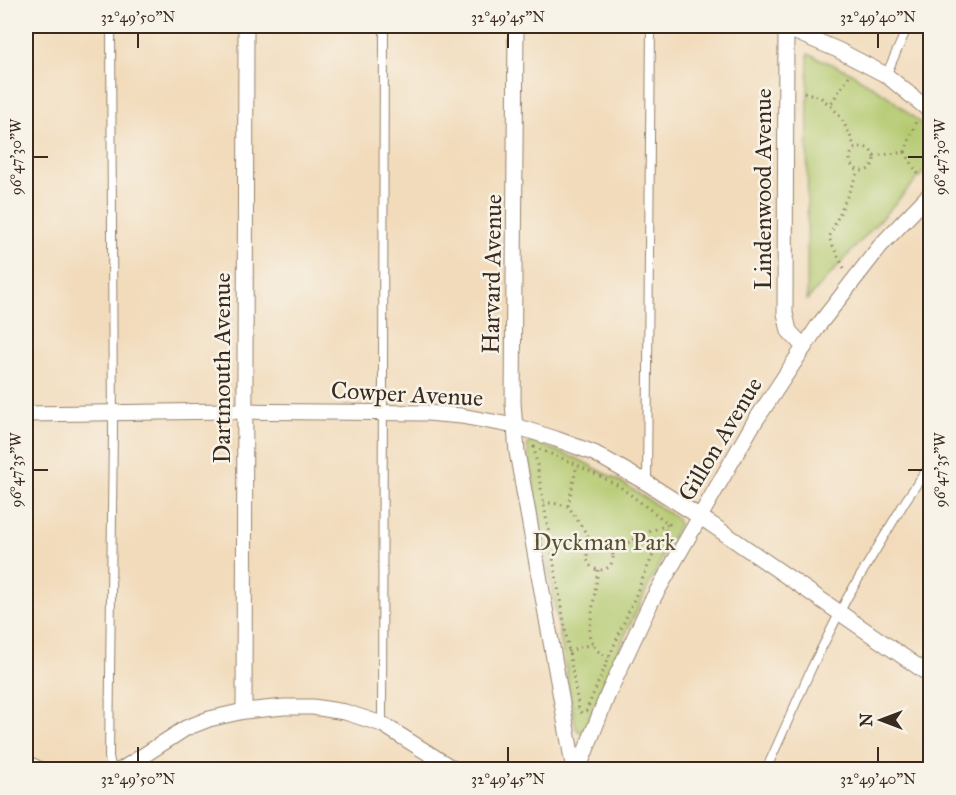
<svg xmlns="http://www.w3.org/2000/svg" width="956" height="795" font-family="'IM FELL Great Primer',serif">
	<rect width="100%" height="100%" fill="#f7f3e8"/>
	<filter id="ink" filterUnits="userSpaceOnUse"><feTurbulence type="fractalNoise" baseFrequency=".0167" numOctaves="2"/><feDisplacementMap in="SourceGraphic" scale="12" xChannelSelector="R" yChannelSelector="G"/><feConvolveMatrix kernelMatrix="1 2 1 2 8 2 1 2 1" color-interpolation-filters="sRGB"/></filter>
	<filter id="wash" filterUnits="userSpaceOnUse"><feTurbulence type="fractalNoise" baseFrequency=".008" numOctaves="4" result="noise"/><feDisplacementMap in="SourceGraphic" scale="24" xChannelSelector="R" yChannelSelector="G"/><feGaussianBlur stdDeviation="1.35" result="paint"/><feColorMatrix in="noise" values="0 0 0 0 0 0 0 0 0 0 0 0 0 0 0 0 0 1.4 0 .05"/><feComposite in="paint" operator="in"/></filter>
	<g filter="url(#wash)">
		<rect width="100%" height="100%" fill="#f2dbbb"/>
		<g fill="#b3c96e" stroke="#777a46" stroke-width="1.5">
			<path d="M808 54 848 71 889 97 930 131V165L807 300Z"/>
			<path d="M529 443H536L580 460 621 482 676 518 679 524C646 591 612 659 585 729L583 732H579L576 728 529 457 527 445Z"/>
		</g>
	</g>
	<g filter="url(#ink)">
		<g fill="none" stroke-linecap="round" stroke-linejoin="round">
			<defs>
				<g id="service">
					<path d="M111 26 113 431 109 757 112 770"/>
					<path d="M886 75 908 26"/>
					<path d="M647 483 651 26"/>
					<path d="M382 724 384 26"/>
					<path d="M766 770 812 667 847 598 906 500 930 465"/>
				</g>
				<g id="minor">
					<path d="M516 26 513 403 517 452 574 770"/>
					<path d="M777 26 786 28 838 50 886 75 930 111"/>
					<path d="M786 26 785 313 789 331 804 347"/>
					<path d="M26 414 227 411 427 413 461 416 515 426 556 439 594 453 647 483 711 524 930 675"/>
					<path d="M244 711 246 26"/>
					<path d="M26 763 41 770"/>
					<path d="M121 770 186 728 209 719 244 711 284 707H313L345 712 382 724 455 770"/>
					<path d="M578 770 608 694 651 602 752 426 818 326 881 245 930 194"/>
				</g>
			</defs>
			<use href="#service" stroke="#96826c" stroke-width="10"/>
			<use href="#minor" stroke="#96826c" stroke-width="17"/>
			<g stroke="#96826c" stroke-width="3" stroke-dasharray="1.5 4.5" stroke-linecap="butt">
				<path d="M849 76 830 105C842 117 849 132 855 148"/>
				<path d="M804 92 820 97 830 105"/>
				<circle cx="862" cy="159" r="12"/>
				<path d="M905 152 916 121"/>
				<path d="M905 152 920 177"/>
				<path d="M874 156 905 152"/>
				<path d="M844 268 829 238 858 171"/>
				<path d="M534 447 573 463 619 486 669 524 652 557 586 711 584 713 580 712 579 710Z"/>
				<path d="M543 503H552L568 506 594 545"/>
				<path d="M568 506 577 465"/>
				<circle cx="600" cy="557" r="13"/>
				<path d="M612 551 653 530 667 525"/>
				<path d="M598 570 589 634C592 646 597 653 609 657"/>
				<path d="M568 651 592 644"/>
			</g>
			<use href="#service" stroke="#fff" stroke-width="8"/>
			<use href="#minor" stroke="#fff" stroke-width="15"/>
		</g>
	</g>
	<path fill="none" stroke="#3b2a1e" stroke-width="2" d="M138 33V48M508 33V48M878 33V48M33 157H48M908 157H923M33 470H48M908 470H923M138 747V762M508 747V762M878 747V762"/>
	<g text-anchor="middle" dominant-baseline="central" stroke-width="5" stroke-linejoin="round" paint-order="stroke">
		<g font-size="24" fill="#3b2a1e" stroke="#f7f3e8">
			<text transform="translate(763 189) rotate(-90)">Lindenwood Avenue</text>
			<text transform="translate(492 274) rotate(-89)">Harvard Avenue</text>
			<text transform="translate(222 368) rotate(-90)">Dartmouth Avenue</text>
			<text transform="translate(407 394) rotate(3)">Cowper Avenue</text>
			<text transform="translate(720 439) rotate(-59)">Gillon Avenue</text>
		</g>
		<g font-size="24" fill="#595232" stroke="#f7f3e8">
			<text x="604" y="542">Dyckman Park</text>
		</g>
	</g>
	<rect width="956" height="795" fill="none" stroke="#f7f3e8" stroke-width="66"/>
	<g transform="translate(881 720) rotate(270)" stroke="#f7f3e8" stroke-width="4.5" paint-order="stroke">
	<path d="M0-4.5L10 22L0 15L-10 22Z" fill="#3b2a1e"/>
	<text y="-9" font-size="16" font-weight="bold" text-anchor="middle" fill="#3b2a1e">N</text>
	</g>
	<rect x="33" y="33" width="890" height="729" fill="none" stroke="#3b2a1e" stroke-width="2"/>
	<g font-size="15" text-anchor="middle" fill="#3b2a1e">
		<text x="138" y="22">32°49'50"N</text>
		<text x="508" y="22">32°49'45"N</text>
		<text x="878" y="22">32°49'40"N</text>
		<text transform="translate(940 157) rotate(-90)" y="5">96°47'30"W</text>
		<text transform="translate(16 157) rotate(-90)" y="5">96°47'30"W</text>
		<text transform="translate(940 470) rotate(-90)" y="5">96°47'35"W</text>
		<text transform="translate(16 470) rotate(-90)" y="5">96°47'35"W</text>
		<text x="138" y="784">32°49'50"N</text>
		<text x="508" y="784">32°49'45"N</text>
		<text x="878" y="784">32°49'40"N</text>
	</g>
</svg>
